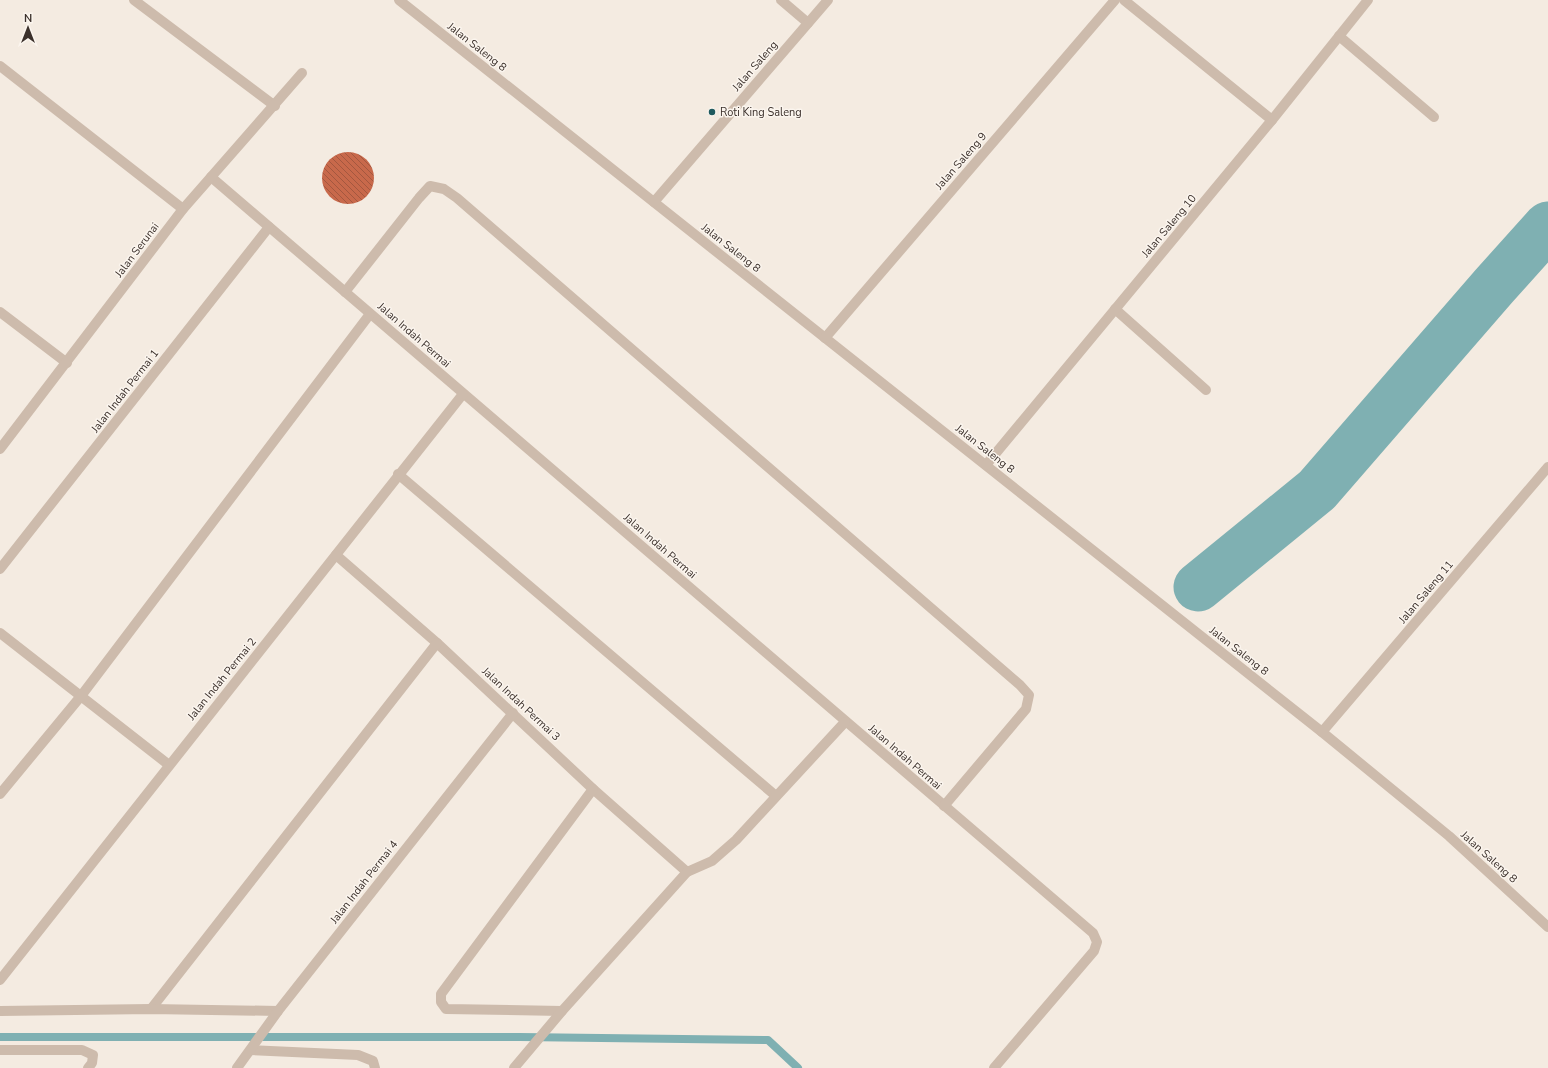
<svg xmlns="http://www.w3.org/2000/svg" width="1548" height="1068" font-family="'Nunito Sans',sans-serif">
	<defs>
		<pattern id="building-back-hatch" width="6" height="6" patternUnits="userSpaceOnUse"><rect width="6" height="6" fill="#c8694b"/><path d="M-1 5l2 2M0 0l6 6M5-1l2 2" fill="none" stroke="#a4573f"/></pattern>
	</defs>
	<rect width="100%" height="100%" fill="#f4ebe1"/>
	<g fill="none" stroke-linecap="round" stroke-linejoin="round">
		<path stroke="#7fb0b2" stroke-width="8" d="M0 1037H520L768 1040 798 1068"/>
		<path stroke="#7fb0b2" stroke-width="49" d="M1198 587 1317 490 1494 286 1548 226"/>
	</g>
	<circle fill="url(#building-back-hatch)" cx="348" cy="178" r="26"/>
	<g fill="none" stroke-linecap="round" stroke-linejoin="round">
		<g stroke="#cdbbac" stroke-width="10">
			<path d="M134 0 275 106"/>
			<path d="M399 0 1322 732 1449 836 1548 927"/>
			<path d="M781 0 808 23"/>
			<path d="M1124 0 1272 120"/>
			<path d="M1339 36 1434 117"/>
			<path d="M0 66 183 209"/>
			<path d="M211 177 1093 933 1097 942 1094 951 994 1068"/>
			<path d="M654 202 828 0"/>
			<path d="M345 292 419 198 430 186 444 189 457 198 1020 685 1029 695 1026 709 944 806"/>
			<path d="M1115 309 1206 390"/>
			<path d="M0 312 67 363"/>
			<path d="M825 338 1115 0"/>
			<path d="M0 449 183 209 302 73"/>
			<path d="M986 465 1272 120 1368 0"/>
			<path d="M398 474 776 796"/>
			<path d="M336 555 437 643 593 789 687 872"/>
			<path d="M0 569 269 227"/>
			<path d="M0 633 169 765"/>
			<path d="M1322 732 1548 467"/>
			<path d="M0 794 81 696 370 314"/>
			<path d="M0 980 463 394"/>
			<path d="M151 1009 437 643"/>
			<path d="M0 1011 151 1009 278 1011"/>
			<path d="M562 1011 446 1009 441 1002V994L593 789"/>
			<path d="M0 1050H82L93 1055 92 1063 88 1068"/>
			<path d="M251 1050 358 1055 373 1061 375 1068"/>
			<path d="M237 1068 278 1011 513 713"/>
			<path d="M514 1068 562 1011 687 872 712 861 736 840 845 722"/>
		</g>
	</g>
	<circle fill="#1f5a5e" stroke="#fbf5ee" stroke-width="1.5" cx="712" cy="112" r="4"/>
	<g text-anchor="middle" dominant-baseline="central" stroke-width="3" stroke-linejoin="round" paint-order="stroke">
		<g font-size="11" fill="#3b302b" stroke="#fbf5ee">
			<text transform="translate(477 47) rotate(38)">Jalan Saleng 8</text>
			<text transform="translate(755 66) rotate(-49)">Jalan Saleng</text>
			<text transform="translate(961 161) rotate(-49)">Jalan Saleng 9</text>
			<text transform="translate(1169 226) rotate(-50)">Jalan Saleng 10</text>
			<text transform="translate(731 248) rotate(38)">Jalan Saleng 8</text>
			<text transform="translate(137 250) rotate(-53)">Jalan Serunai</text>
			<text transform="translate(414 335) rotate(41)">Jalan Indah Permai</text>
			<text transform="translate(125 391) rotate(-52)">Jalan Indah Permai 1</text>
			<text transform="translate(985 449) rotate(38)">Jalan Saleng 8</text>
			<text transform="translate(660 546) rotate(41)">Jalan Indah Permai</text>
			<text transform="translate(1426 592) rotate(-50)">Jalan Saleng 11</text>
			<text transform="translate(1239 651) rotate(38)">Jalan Saleng 8</text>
			<text transform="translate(222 679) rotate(-51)">Jalan Indah Permai 2</text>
			<text transform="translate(521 704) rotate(43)">Jalan Indah Permai 3</text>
			<text transform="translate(905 757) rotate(41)">Jalan Indah Permai</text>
			<text transform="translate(1489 857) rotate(42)">Jalan Saleng 8</text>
			<text transform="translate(364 882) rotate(-52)">Jalan Indah Permai 4</text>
		</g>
		<g font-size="11" fill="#3b302b" stroke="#fbf5ee" text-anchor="start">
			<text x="720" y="112">Roti King Saleng</text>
		</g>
	</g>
	<g transform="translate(28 28)" stroke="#fbf5ee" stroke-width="3" paint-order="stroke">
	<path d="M0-3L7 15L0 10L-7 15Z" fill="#3b302b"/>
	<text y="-6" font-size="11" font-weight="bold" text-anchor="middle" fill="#3b302b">N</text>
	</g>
</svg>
